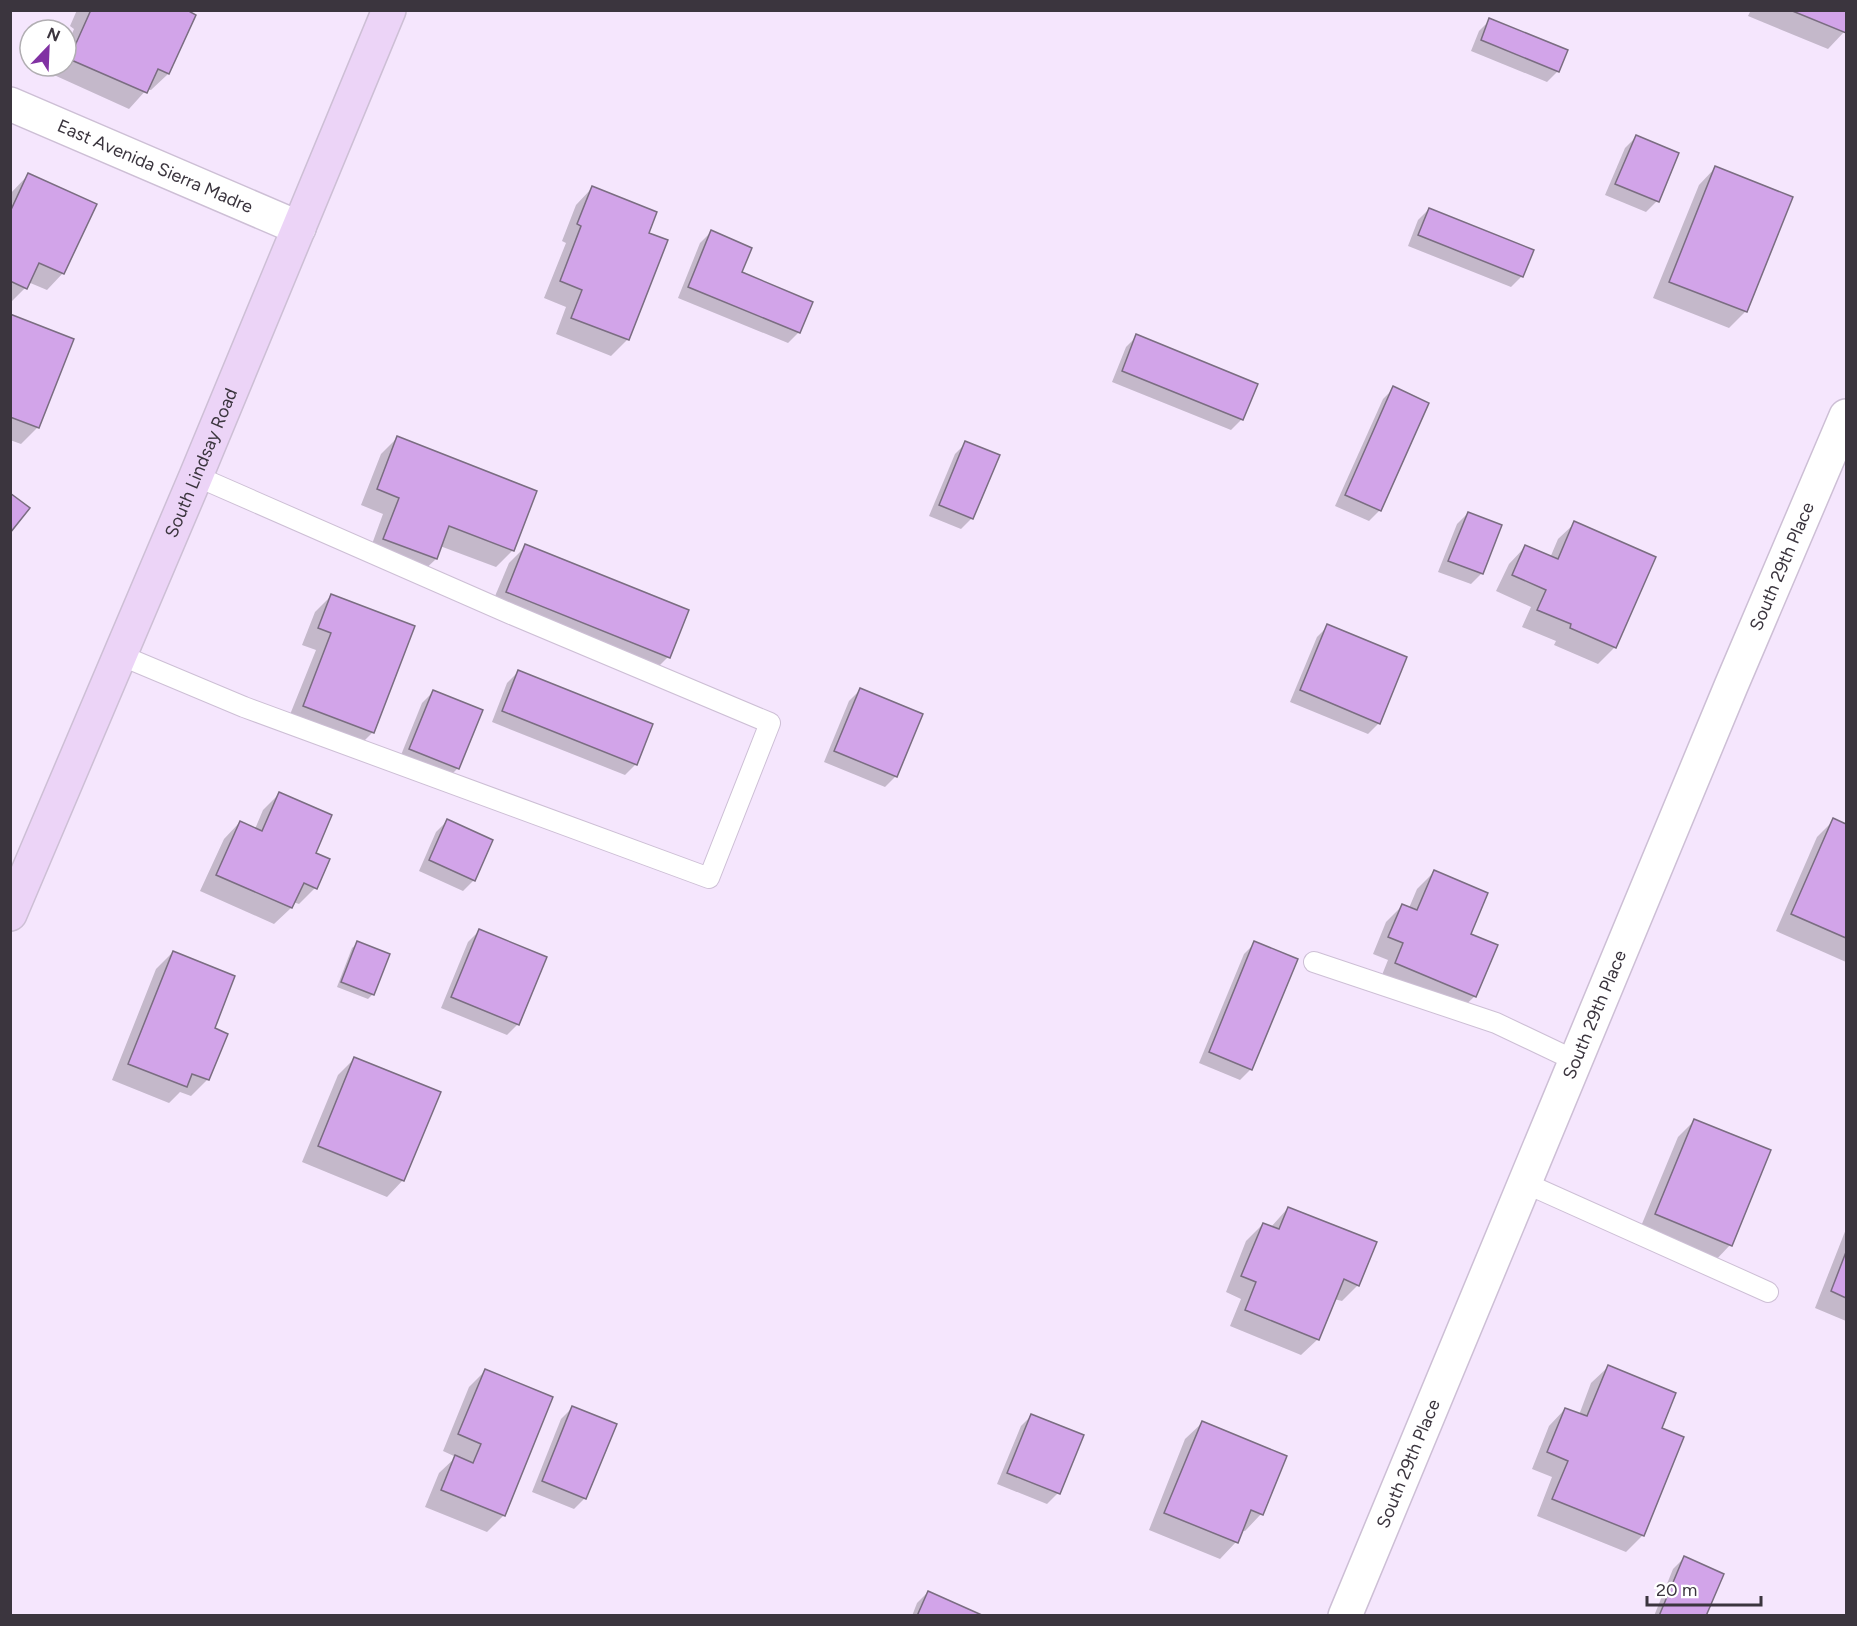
<svg xmlns="http://www.w3.org/2000/svg" width="1857" height="1626" font-family="Figtree,sans-serif">
	<rect width="100%" height="100%" fill="#f5e6fd"/>
	<g fill="#0003">
		<path d="M77 10H183L194 15 168 74 151 90 147 89 129 109 54 75 58 66H66V48L74 29 70 26Z"/>
		<path d="M1751 10H1846V27L1844 32 1828 49 1748 16Z"/>
		<path d="M1490 20 1558 71 1547 82 1471 51 1479 31Z"/>
		<path d="M1636 137 1657 201 1646 212 1605 195 1625 148Z"/>
		<path d="M1715 168 1791 198 1745 312 1729 328 1653 298 1699 185Z"/>
		<path d="M29 174 63 273 47 290 28 282 25 288 10 303V194Z"/>
		<path d="M592 188 628 339 611 356 556 334 566 307 544 298 566 243 562 241 576 205Z"/>
		<path d="M1429 209 1522 276 1511 287 1408 246 1418 220Z"/>
		<path d="M711 232 740 273 799 332 788 343 678 298 700 243Z"/>
		<path d="M10 315 38 427 21 444 10 440Z"/>
		<path d="M1137 336 1242 419 1231 430 1112 382 1126 347Z"/>
		<path d="M1394 388 1380 510 1369 521 1335 506 1383 399Z"/>
		<path d="M397 438 513 550 496 567 440 546 436 559 419 575 368 555 383 514 361 505 381 454Z"/>
		<path d="M966 443 972 518 961 529 929 516 955 454Z"/>
		<path d="M1468 513 1482 573 1471 584 1438 572 1457 524Z"/>
		<path d="M1575 523 1615 647 1598 664 1554 645 1556 641 1522 627 1531 607 1496 591 1509 564 1525 547 1550 558 1558 539Z"/>
		<path d="M526 546 668 657 652 673 490 608 509 563Z"/>
		<path d="M331 596 373 732 356 749 287 722 316 650 302 645 315 612Z"/>
		<path d="M1328 626 1379 723 1368 734 1290 702 1317 637Z"/>
		<path d="M518 672 636 764 625 775 492 722 507 683Z"/>
		<path d="M860 690 896 776 885 787 824 762 849 701Z"/>
		<path d="M433 692 458 768 447 779 399 760 422 703Z"/>
		<path d="M279 794 314 854 315 888 299 904 293 902 291 908 274 924 200 891 224 839 240 822 255 829 263 810Z"/>
		<path d="M1834 820 1846 826V962L1776 931 1817 837Z"/>
		<path d="M447 821 474 880 463 891 419 871 436 832Z"/>
		<path d="M1434 872 1469 935 1475 996 1458 1012 1380 980 1388 960 1373 954 1386 922 1403 905 1409 908 1417 889Z"/>
		<path d="M479 931 518 1024 507 1035 441 1008 468 942Z"/>
		<path d="M358 943 373 994 368 999 337 987 352 948Z"/>
		<path d="M1255 943 1251 1069 1240 1080 1199 1063 1244 954Z"/>
		<path d="M173 952 213 1029 208 1079 191 1096 180 1092 169 1103 112 1080 156 969Z"/>
		<path d="M354 1059 403 1180 387 1197 302 1162 338 1075Z"/>
		<path d="M1695 1120 1730 1245 1714 1262 1639 1231 1678 1137Z"/>
		<path d="M1288 1208 1358 1285 1342 1301 1334 1299 1318 1339 1301 1355 1230 1326 1241 1299 1226 1292 1246 1241 1263 1224 1271 1227Z"/>
		<path d="M1846 1229V1321L1815 1308Z"/>
		<path d="M1608 1367 1660 1429 1643 1535 1626 1552 1537 1516 1552 1477 1532 1469 1549 1426 1565 1409 1579 1415 1591 1383Z"/>
		<path d="M485 1371 504 1515 487 1532 425 1507 439 1473 456 1457 443 1451 469 1387Z"/>
		<path d="M572 1408 585 1498 574 1509 532 1492 561 1419Z"/>
		<path d="M1032 1415 1058 1493 1047 1504 997 1484 1021 1426Z"/>
		<path d="M1202 1423 1285 1456 1261 1514 1245 1531 1241 1530 1236 1542 1220 1559 1149 1530 1185 1439Z"/>
		<path d="M1684 1558 1705 1616H1654L1673 1569Z"/>
		<path d="M928 1592 980 1616H912L917 1603Z"/>
	</g>
	<g fill="#d2a4e9" stroke="#7a6d81" stroke-width="1.5">
		<path d="M87 10H187L196 15 169 74 158 69 147 93 69 59 90 12Z"/>
		<path d="M1790 10H1846V33Z"/>
		<path d="M1489 18 1568 50 1559 72 1481 40Z"/>
		<path d="M1636 135 1679 153 1659 202 1615 184Z"/>
		<path d="M1715 166 1793 197 1747 312 1669 282Z"/>
		<path d="M28 173 97 204 64 274 39 263 27 289 10 281V212Z"/>
		<path d="M592 186 657 212 649 233 668 240 629 340 571 318 582 290 560 281 581 226 577 224Z"/>
		<path d="M1429 208 1534 250 1523 277 1418 235Z"/>
		<path d="M711 230 752 248 742 272 813 302 800 333 688 287Z"/>
		<path d="M10 314 74 339 39 428 10 417Z"/>
		<path d="M1136 334 1258 384 1243 420 1122 371Z"/>
		<path d="M1393 386 1429 403 1381 511 1345 495Z"/>
		<path d="M397 436 537 491 514 551 449 526 437 559 383 539 399 498 377 489Z"/>
		<path d="M965 441 1000 455 973 519 939 505Z"/>
		<path d="M10 493 30 508 10 533Z"/>
		<path d="M1468 512 1502 525 1483 574 1448 561Z"/>
		<path d="M1574 521 1656 557 1616 648 1570 628 1571 624 1537 610 1546 590 1512 575 1525 545 1558 559Z"/>
		<path d="M525 544 689 610 670 658 506 592Z"/>
		<path d="M331 594 415 626 374 733 303 706 331 633 318 628Z"/>
		<path d="M1327 624 1407 657 1380 724 1300 690Z"/>
		<path d="M518 670 653 724 637 765 502 711Z"/>
		<path d="M860 688 923 714 897 777 834 751Z"/>
		<path d="M433 690 483 710 459 769 409 749Z"/>
		<path d="M279 792 332 815 316 853 330 859 317 889 304 883 292 908 216 875 240 821 262 831Z"/>
		<path d="M1833 818 1846 824V938L1791 914Z"/>
		<path d="M447 819 493 840 475 881 429 860Z"/>
		<path d="M1434 870 1488 893 1471 934 1498 945 1476 997 1395 963 1403 943 1388 937 1402 904 1417 910Z"/>
		<path d="M479 929 547 957 519 1025 451 997Z"/>
		<path d="M357 941 390 954 374 995 341 982Z"/>
		<path d="M1254 941 1298 959 1252 1070 1209 1052Z"/>
		<path d="M173 951 235 976 215 1028 228 1034 209 1080 192 1074 187 1087 128 1064Z"/>
		<path d="M354 1057 441 1092 404 1181 318 1146Z"/>
		<path d="M1694 1119 1771 1150 1732 1246 1655 1214Z"/>
		<path d="M1288 1207 1377 1242 1359 1286 1344 1279 1319 1340 1245 1310 1256 1282 1241 1276 1263 1223 1279 1229Z"/>
		<path d="M1846 1252V1298L1831 1291Z"/>
		<path d="M1608 1365 1676 1393 1662 1428 1684 1437 1644 1536 1552 1499 1568 1461 1547 1452 1565 1408 1587 1416Z"/>
		<path d="M485 1369 553 1397 505 1516 441 1490 455 1455 473 1463 481 1444 458 1434Z"/>
		<path d="M572 1406 617 1424 586 1499 542 1481Z"/>
		<path d="M1031 1414 1084 1435 1060 1494 1007 1473Z"/>
		<path d="M1202 1421 1287 1456 1263 1515 1251 1510 1238 1543 1164 1513Z"/>
		<path d="M1684 1556 1724 1574 1706 1616H1659Z"/>
		<path d="M928 1591 984 1616H917Z"/>
	</g>
	<g fill="none" stroke-linecap="round" stroke-linejoin="round">
		<defs>
			<g id="lane">
				<path d="M120 655 244 707 709 878 770 723 511 614 196 476"/>
				<path d="M1314 962 1496 1023 1576 1061"/>
				<path d="M1525 1183 1768 1292"/>
			</g>
			<g id="street">
				<path id="s1" d="M10 104 299 228"/>
				<path id="s2" d="M1345 1616 1731 686 1846 416"/>
			</g>
			<g id="secondary">
				<path id="s3" d="M10 914 196 476 389 10"/>
			</g>
		</defs>
		<use href="#lane" stroke="#cdbfd5" stroke-width="22"/>
		<use href="#street" stroke="#cdbfd5" stroke-width="36"/>
		<use href="#secondary" stroke="#cdbfd5" stroke-width="36"/>
		<use href="#lane" stroke="#fff" stroke-width="20"/>
		<use href="#street" stroke="#fff" stroke-width="33"/>
		<use href="#secondary" stroke="#ecd4f7" stroke-width="33"/>
	</g>
	<g text-anchor="middle" dominant-baseline="central" stroke-width="4.5" stroke-linejoin="round" paint-order="stroke">
		<g font-size="18" fill="#3b353e" stroke="#fff">
			<text stroke="none"><textPath href="#s1" startOffset="158">East Avenida Sierra Madre</textPath></text>
			<text stroke="none"><textPath href="#s3" startOffset="490">South Lindsay Road</textPath></text>
			<text stroke="none"><textPath href="#s2" startOffset="1137">South 29th Place</textPath></text>
			<text stroke="none"><textPath href="#s2" startOffset="651">South 29th Place</textPath></text>
			<text stroke="none"><textPath href="#s2" startOffset="165">South 29th Place</textPath></text>
		</g>
	</g>
	<rect width="1857" height="1626" fill="none" stroke="#3b353e" stroke-width="24"/>
	<g transform="translate(48 48) rotate(23)"><circle r="28" fill="#ffffff" stroke="#b1aeb2" stroke-width="1.5"/>
	<path d="M0-4.5L10 22L0 15L-10 22Z" fill="#8132a3"/>
	<text y="-9" font-size="16" font-weight="bold" text-anchor="middle" fill="#3b353e">N</text>
	</g>
	<path d="M1647 1596v9h114v-9" fill="none" stroke="#3b353e" stroke-width="3"/>
	<text x="1656" y="1596" font-size="18" fill="#3b353e" stroke="#ffffff" stroke-width="4.5" paint-order="stroke">20 m</text>
</svg>
